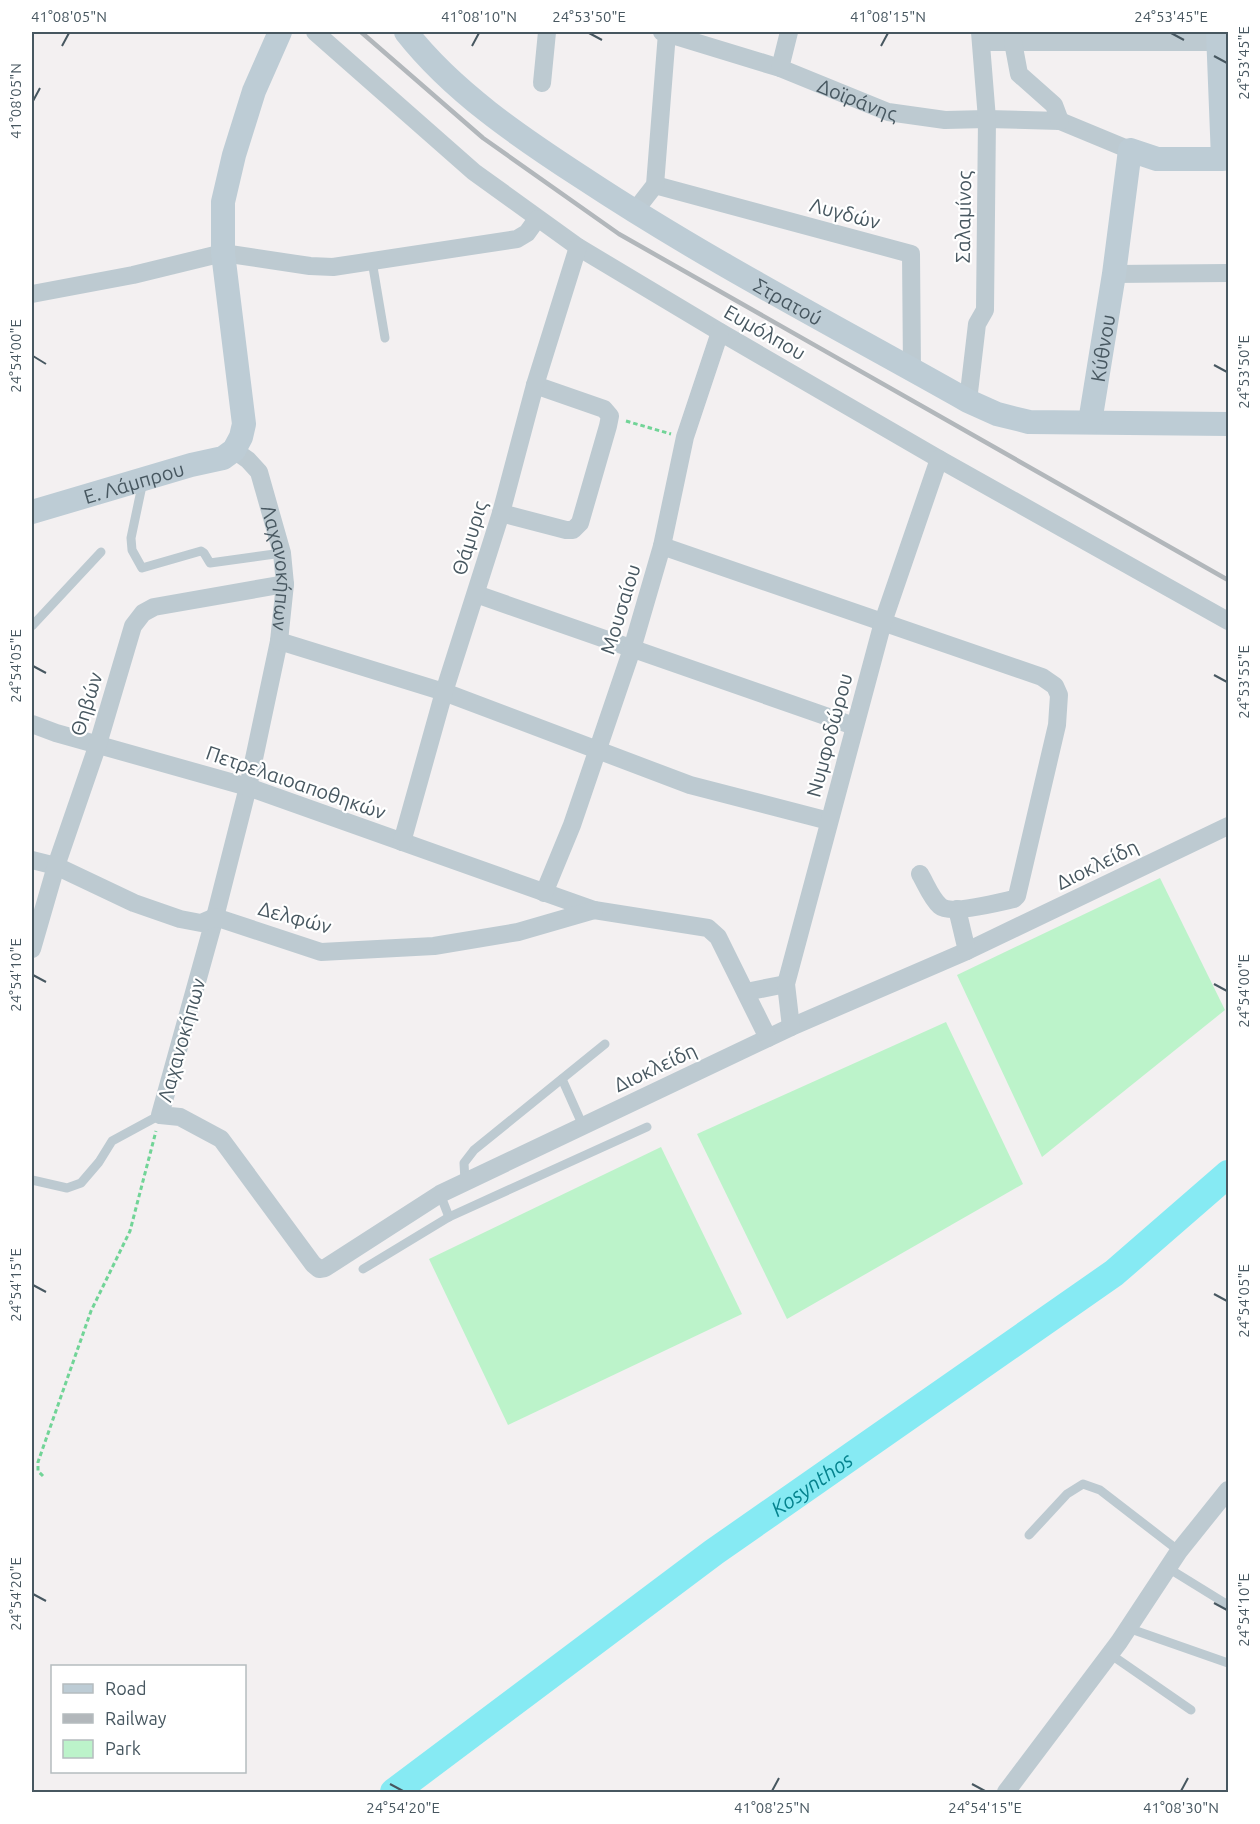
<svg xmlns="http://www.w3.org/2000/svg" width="1260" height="1824" font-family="Ubuntu,sans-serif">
	<rect width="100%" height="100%" fill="#f3f0f1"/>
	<g fill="#bcf3ca">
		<path d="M1160 878 1225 1010 1042 1157 957 975Z"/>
		<path d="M946 1022 1023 1184 787 1319 697 1134Z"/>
		<path d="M661 1147 742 1314 508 1425 429 1259Z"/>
	</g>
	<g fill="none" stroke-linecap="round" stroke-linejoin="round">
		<path stroke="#86eaf3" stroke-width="28" id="s1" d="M394 1792 714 1552 1114 1273 1228 1174"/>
		<g stroke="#71d497" stroke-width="3" stroke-dasharray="4.5 3" stroke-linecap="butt">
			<path d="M626 421 671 434"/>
			<path d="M43 1476 38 1471V1462L91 1311 130 1231 156 1131"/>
		</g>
		<g stroke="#bdcad1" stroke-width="9">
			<path d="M372 261 385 338"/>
			<path d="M143 481 131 538 132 550 142 568 201 551 204 553 210 563 282 553"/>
			<path d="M32 626 101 552"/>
			<path d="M562 1079 583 1126"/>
			<path d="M32 1180 67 1188 81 1183 99 1162 112 1141 160 1115"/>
			<path d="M465 1181 464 1163 474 1150 605 1044"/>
			<path d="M440 1194 449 1217"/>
			<path d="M363 1269 449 1217 647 1127"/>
			<path d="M1029 1535 1067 1494 1083 1484 1100 1490 1179 1551"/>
			<path d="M1168 1568 1228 1605"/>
			<path d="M1128 1628 1228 1663"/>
			<path d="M1110 1654 1191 1710"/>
		</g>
		<g stroke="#bdcad1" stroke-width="18">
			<path d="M315 32 474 172 578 247 720 332 939 459 1228 621"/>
			<path id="s2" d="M662 32 780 68 888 112 945 120 987 119 1060 121 1130 150"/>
			<path d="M981 42H1228"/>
			<path d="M1013 42 1019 74 1054 105 1060 121"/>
			<path d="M780 68 789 32"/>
			<path d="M542 83 547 32"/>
			<path d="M655 185 911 254 912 370"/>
			<path d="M634 212 655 185 667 33"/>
			<path d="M1114 274 1228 273"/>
			<path d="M32 294 133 275 223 253 310 266 333 267 517 239 527 233 537 219"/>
			<path d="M968 401 977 324 985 310 987 119 980 32"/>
			<path id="s3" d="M234 450 248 460 259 472 282 553 285 584 279 641 248 787 215 917 160 1115 180 1117 221 1139 313 1264 319 1269 325 1268 440 1194 791 1027 967 951 1228 826"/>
			<path d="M501 513 566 530H573L580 523 608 426 610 416 604 409 535 385"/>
			<path d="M662 546 1042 677 1055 686 1059 695 1057 725 1017 896 1014 899C1000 902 950 915 940 906 931 898 926 884 920 874"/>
			<path d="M476 594 854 726"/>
			<path d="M279 641 444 692 690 785 829 821"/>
			<path d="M32 724 56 733 248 787 594 910 708 928 718 937 768 1038"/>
			<path d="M402 842 444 692 501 513 535 385 578 247"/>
			<path d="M32 860 56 866 134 903 180 919 201 923 215 917 321 952 434 946 518 932 594 910"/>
			<path d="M544 893 572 825 632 649 662 546 685 437 720 332"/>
			<path d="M957 909 967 951"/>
			<path d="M32 949 56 866 98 744 133 626 143 613 154 607 285 584"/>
			<path d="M746 992 786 984"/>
			<path d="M791 1027 786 984 883 622 939 459"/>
			<path d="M1006 1792 1119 1642 1179 1551 1228 1490"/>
		</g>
		<g stroke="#bdccd5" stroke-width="24">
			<path id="s4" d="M406 32C453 92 520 137 583 178 707 260 839 328 968 401L997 414 1029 422 1228 424"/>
			<path id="s5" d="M1090 422 1114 274 1130 150 1157 159H1223L1218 32"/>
			<path id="s6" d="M32 512 191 465 223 458 234 450 241 437 244 424 223 253V202L234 155 254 91 280 32"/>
		</g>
		<path stroke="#b2b7bb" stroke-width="4.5" d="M361 32 483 138 619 234 1228 580"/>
	</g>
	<path fill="none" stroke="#475760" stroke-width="2" d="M589 33 602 40M1171 33 1184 40M62 46 69 33M472 46 479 33M881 46 888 33M1214 56 1227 63M33 101 40 88M33 356 46 364M1214 365 1227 372M33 666 46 673M1214 675 1227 682M33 975 46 982M1214 984 1227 991M33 1285 46 1292M1214 1294 1227 1301M33 1594 46 1601M1214 1603 1227 1610M390 1784 403 1791M972 1784 985 1791M772 1791 779 1778M1181 1791 1188 1778"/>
	<g text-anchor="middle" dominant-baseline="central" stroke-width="4.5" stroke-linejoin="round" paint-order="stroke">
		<g font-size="20" fill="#475760" stroke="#fff">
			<text stroke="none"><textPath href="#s2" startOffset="207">Δοϊράνης</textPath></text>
			<text transform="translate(845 213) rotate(15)">Λυγδών</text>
			<text transform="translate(963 217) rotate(-89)">Σαλαμίνος</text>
			<text stroke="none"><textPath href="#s4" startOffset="470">Στρατού</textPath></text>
			<text transform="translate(765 332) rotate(30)">Ευμόλπου</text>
			<text stroke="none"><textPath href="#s5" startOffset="75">Κύθνου</textPath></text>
			<text stroke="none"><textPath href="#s6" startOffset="106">Ε. Λάμπρου</textPath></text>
			<text transform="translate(469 538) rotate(-73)">Θάμυρις</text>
			<text stroke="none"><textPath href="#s3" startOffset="132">Λαχανοκήπων</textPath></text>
			<text transform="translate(620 609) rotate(-73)">Μουσαίου</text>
			<text transform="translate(86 704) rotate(-73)">Θηβών</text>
			<text transform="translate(829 735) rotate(-75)">Νυμφοδώρου</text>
			<text transform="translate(296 782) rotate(19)">Πετρελαιοαποθηκών</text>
			<text transform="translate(1097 864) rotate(-26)">Διοκλείδη</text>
			<text transform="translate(295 917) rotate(15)">Δελφών</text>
			<text transform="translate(181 1040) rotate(-74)">Λαχανοκήπων</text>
			<text transform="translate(655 1067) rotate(-25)">Διοκλείδη</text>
		</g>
		<g font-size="21" font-style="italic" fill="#05838e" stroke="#fff">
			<text stroke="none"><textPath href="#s1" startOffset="519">Kosynthos</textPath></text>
		</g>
	</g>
	<rect width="1260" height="1824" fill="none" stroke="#ffffff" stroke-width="66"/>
	<rect x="51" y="1665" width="195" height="108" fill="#ffffff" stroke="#b5bcbf" stroke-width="1.5"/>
	<rect x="63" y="1684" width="30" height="9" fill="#bdccd5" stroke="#b5bcbf" stroke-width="1.5"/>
	<text x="105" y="1695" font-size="18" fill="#475760">Road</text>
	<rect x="63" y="1714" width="30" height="9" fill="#b2b7bb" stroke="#b5bcbf" stroke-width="1.5"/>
	<text x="105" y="1725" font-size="18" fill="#475760">Railway</text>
	<rect x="63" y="1740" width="30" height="18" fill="#bcf3ca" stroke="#b5bcbf" stroke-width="1.5"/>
	<text x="105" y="1755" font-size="18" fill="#475760">Park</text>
	<rect x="33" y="33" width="1194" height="1758" fill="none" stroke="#475760" stroke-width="2"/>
	<g font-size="15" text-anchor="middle" fill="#475760">
		<text x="69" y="22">41°08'05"N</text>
		<text x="479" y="22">41°08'10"N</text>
		<text x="589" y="22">24°53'50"E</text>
		<text x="888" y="22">41°08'15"N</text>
		<text x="1171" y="22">24°53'45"E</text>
		<text transform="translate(1244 63) rotate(-90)" y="5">24°53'45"E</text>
		<text transform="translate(16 101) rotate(-90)" y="5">41°08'05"N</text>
		<text transform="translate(16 356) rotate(-90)" y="5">24°54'00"E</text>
		<text transform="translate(1244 372) rotate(-90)" y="5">24°53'50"E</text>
		<text transform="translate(16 666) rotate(-90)" y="5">24°54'05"E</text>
		<text transform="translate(1244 682) rotate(-90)" y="5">24°53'55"E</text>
		<text transform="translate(16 975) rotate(-90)" y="5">24°54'10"E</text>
		<text transform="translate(1244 991) rotate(-90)" y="5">24°54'00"E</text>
		<text transform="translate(16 1285) rotate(-90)" y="5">24°54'15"E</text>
		<text transform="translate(1244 1301) rotate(-90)" y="5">24°54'05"E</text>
		<text transform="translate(16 1594) rotate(-90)" y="5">24°54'20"E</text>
		<text transform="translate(1244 1610) rotate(-90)" y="5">24°54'10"E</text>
		<text x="403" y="1813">24°54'20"E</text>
		<text x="772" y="1813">41°08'25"N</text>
		<text x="985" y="1813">24°54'15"E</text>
		<text x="1181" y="1813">41°08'30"N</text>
	</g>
</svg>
